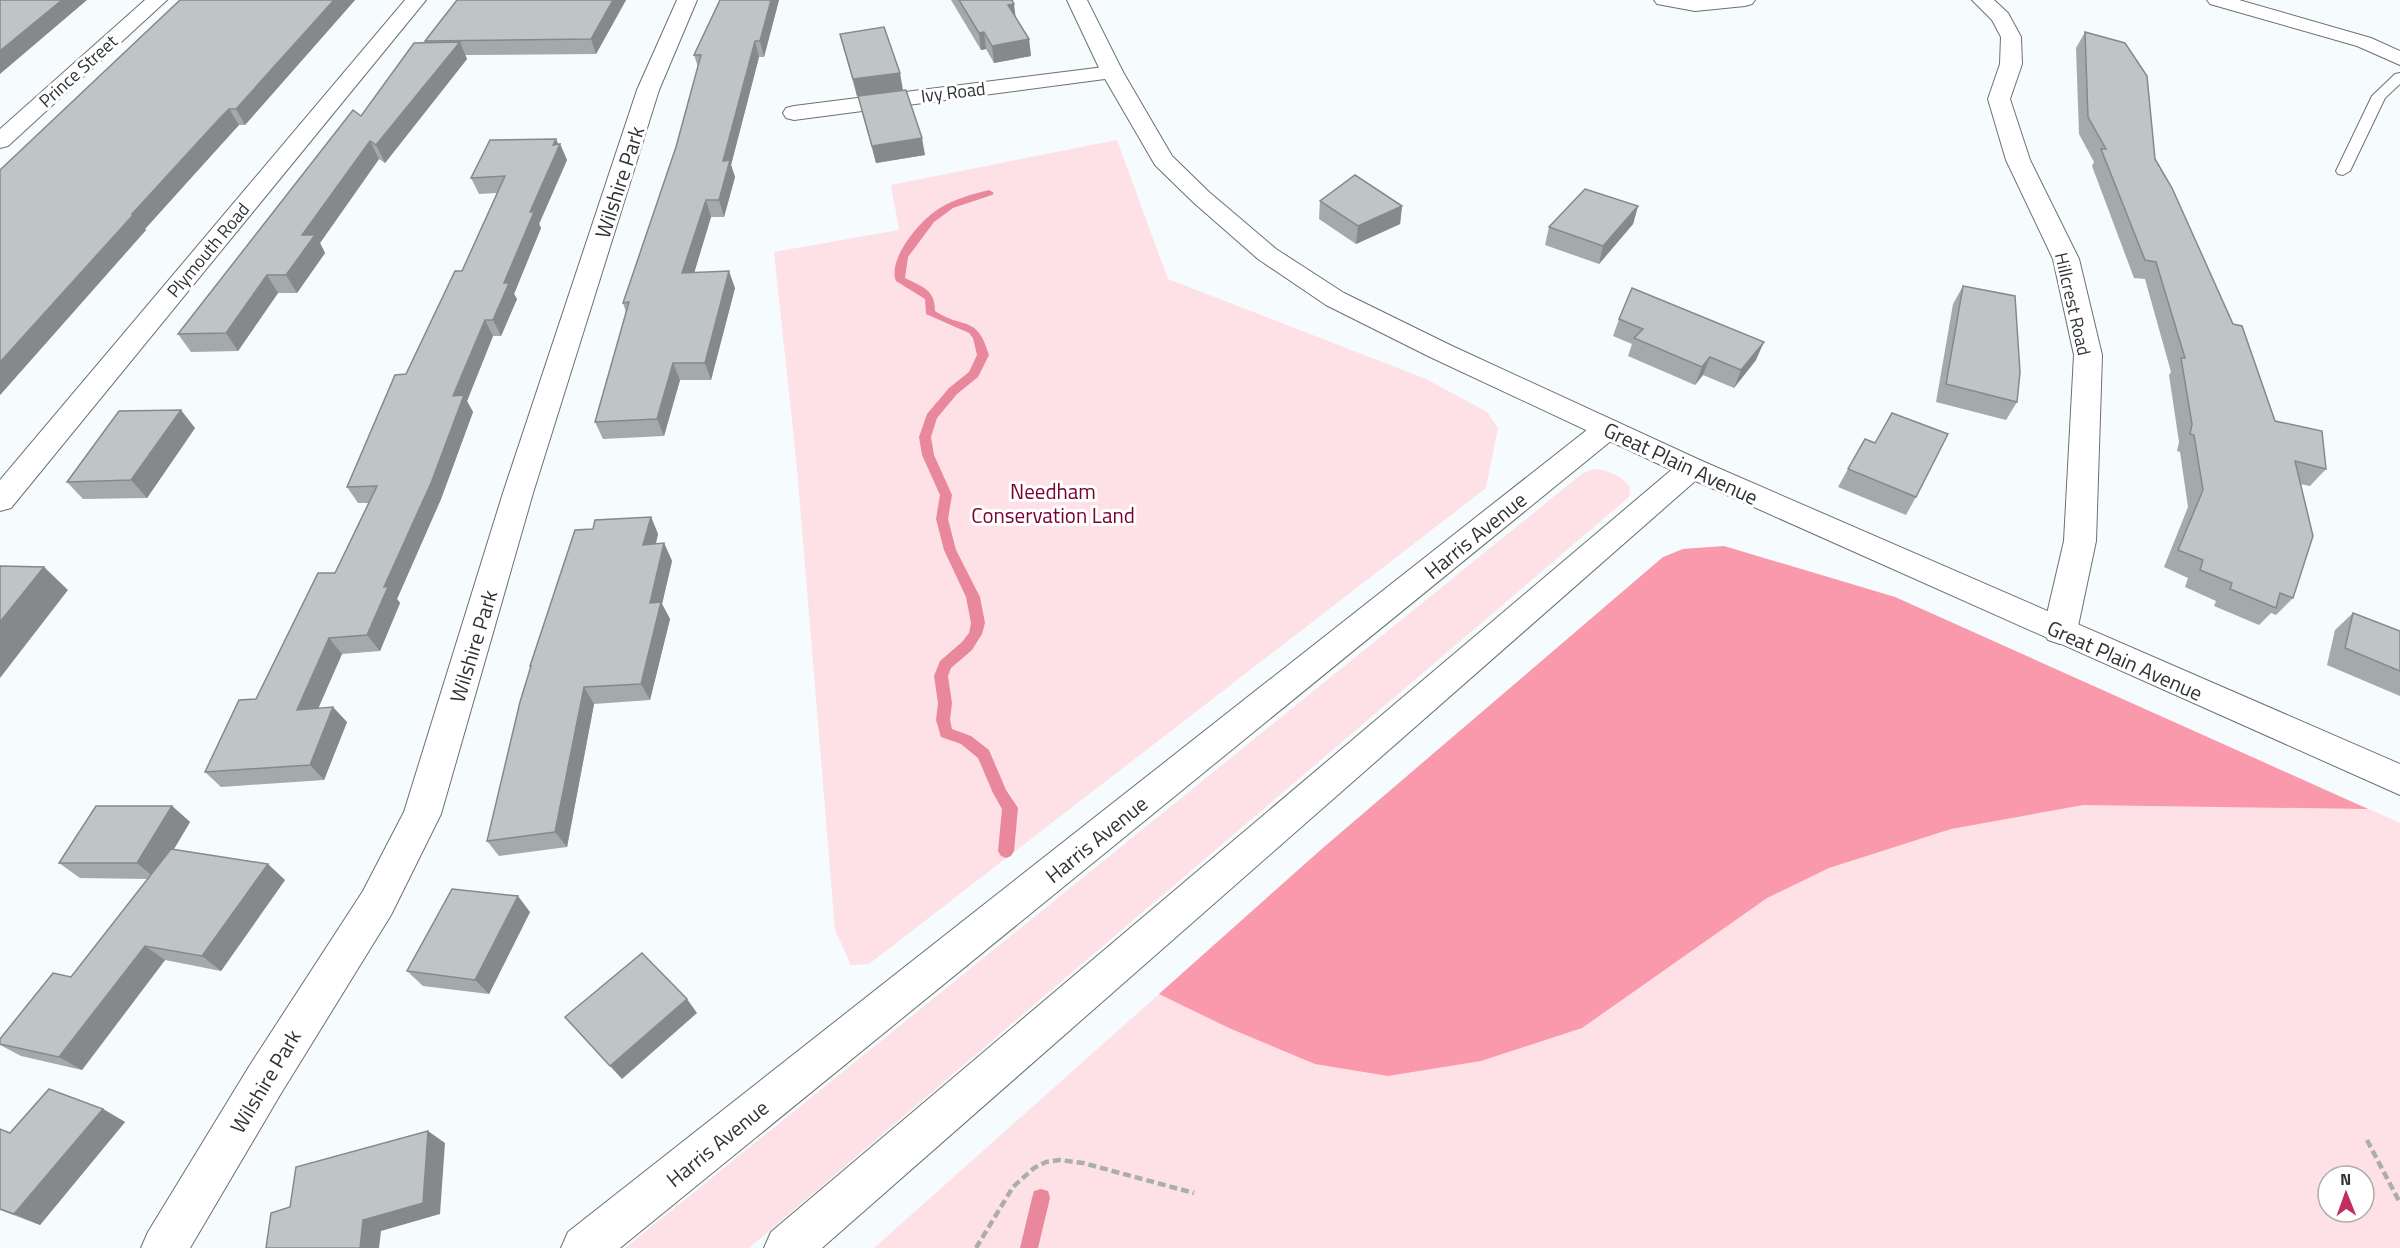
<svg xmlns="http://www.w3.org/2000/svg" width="2400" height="1248" font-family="'Titillium Web',sans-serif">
	<rect width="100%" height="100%" fill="#f6fbfe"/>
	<g fill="#fee1e6" fill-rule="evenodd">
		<path d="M1117 140 1168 279 1426 379 1487 412 1498 428 1486 488 869 964 851 965 835 930 797 468 774 252 899 230 891 185Z"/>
		<path d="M1594 469C1608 470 1622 476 1630 487L1629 497 749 1248H625L1583 473Z"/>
		<path d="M1895 597 2400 823V1248H874L1324 847ZM2328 1176H2364V1212H2328Z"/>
	</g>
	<path fill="#fa98ac" d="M1724 546 1895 597 2368 809 2083 805 1951 829 1829 868 1767 898 1582 1028 1481 1061 1388 1076 1315 1064 1229 1028 1159 994 1324 847 1663 557 1683 549Z"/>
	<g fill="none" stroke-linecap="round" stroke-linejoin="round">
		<g fill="#e9889c" fill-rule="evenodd">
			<path d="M989 190 994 193 992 195 953 208 934 222 908 257 905 278C922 287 935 289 935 311 964 330 977 314 989 355L978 377 957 394 937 418 931 437 934 455 952 495 948 519 956 550 980 597 985 623 982 634 972 650 951 668 948 676 952 703 950 720 952 729 971 736 989 750 1006 790 1018 808 1014 851 1011 856 1006 858 1001 856 998 851 1002 809 993 793 978 758 961 744 941 737 936 720 938 703 934 676 940 661 962 642 969 633 971 623 966 597 944 550 936 519 940 495 922 455 919 437 927 414 949 388 969 372 977 355 973 338 969 333 926 314 925 299 896 281C887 259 921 219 940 208 954 199 973 194 989 190Z"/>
			<path d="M1041 1189 1048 1191 1050 1198 1038 1248H1020L1032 1198 1034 1191Z"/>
		</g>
		<defs>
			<path id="service" d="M2400 73V84L2385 98 2350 171 2343 175 2338 174 2336 171 2372 96 2395 74Z"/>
			<g id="minor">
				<path d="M145 0H167L8 146 0 148V129Z"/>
				<path d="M405 0H426L11 508 0 511V480Z"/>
				<path d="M677 0H697L659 90 533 493 441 814 391 915 280 1095 190 1248H141L148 1232 250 1065 363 891 404 812 503 493 637 90Z"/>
				<path d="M1654 0H1755L1752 4 1745 6 1695 11 1657 4Z"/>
				<path d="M1972 0H1994L2008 13 2021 37 2022 64 2010 99 2030 160 2079 259 2102 355 2096 541 2077 631 2072 640 2060 644 2048 640 2043 631 2064 541 2074 355 2053 259 2006 160 1988 99 2000 64 2001 37 1992 20Z"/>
				<path d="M2207 0H2239L2371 38 2400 51V65L2357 46 2210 4Z"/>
				<path d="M1112 66 1120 67 1123 72 1120 77 794 120 786 118 783 113 786 108 794 106Z"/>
			</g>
			<g id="tertiary">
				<path d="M1607 419 1617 422 1621 429 1617 436 620 1248H561L568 1232 1597 422Z"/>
				<path d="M1692 458 1702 461 1707 468 1702 475 822 1248H764L771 1232 1682 461Z"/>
			</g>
			<path id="secondary" d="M1067 0H1087L1123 72 1172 156 1209 192 1276 249 1344 293 1450 345 1702 461 2400 764V795L1682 475 1430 357 1326 305 1258 259 1193 202 1155 165 1101 72Z"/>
		</defs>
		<use href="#service" stroke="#6c7073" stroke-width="2"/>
		<use href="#minor" stroke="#6c7073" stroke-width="2"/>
		<use href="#tertiary" stroke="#6c7073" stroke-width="2"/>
		<use href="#secondary" stroke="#6c7073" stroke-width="2"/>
		<g stroke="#aaaeb0" stroke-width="4.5" stroke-dasharray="8 4" stroke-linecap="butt">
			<path d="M2367 1140 2400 1203"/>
			<path d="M976 1248 1013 1187 1034 1168 1046 1162 1060 1160 1083 1163 1194 1193"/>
		</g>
		<use href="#service" fill="#fff" fill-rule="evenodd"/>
		<use href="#minor" fill="#fff" fill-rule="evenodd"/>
		<use href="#tertiary" fill="#fff" fill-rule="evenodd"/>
		<use href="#secondary" fill="#fff" fill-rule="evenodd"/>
	</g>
	<g fill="#a4a9aa">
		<path d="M180 0H355L245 125H239L230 134 145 229 146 230 0 395V170Z"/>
		<path d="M626 0 596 54 465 55 467 59 385 163 379 159 320 243 325 253 297 293H278L238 351 191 352 178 334 361 116 425 43V41Z"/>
		<path d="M720 0H779L764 57H759L731 165 735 177 724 217H711L694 273 735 288 711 380H680L664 436 603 439 595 422 626 312 623 303 676 147 698 67 694 55Z"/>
		<path d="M951 0H1012L1015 16 1029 39 1031 56 994 63 986 49 981 50Z"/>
		<path d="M2085 32 2155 159 2275 421 2326 469 2310 486 2300 484 2293 598 2276 615 2271 613 2259 625 2214 606 2216 601 2185 587 2188 578 2164 567 2188 507 2180 452 2177 451 2179 442 2169 375 2171 372 2145 279 2134 278 2092 166 2094 162 2079 134 2076 48Z"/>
		<path d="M840 34 903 90 857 96 844 50Z"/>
		<path d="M858 96 925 155 876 163 862 113Z"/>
		<path d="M556 139 558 144H560L567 160 539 224 541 228 514 294 517 299 501 336H493L467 401 473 412 441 499 397 599 400 603 380 651 342 654 318 708 347 722 324 780 221 787 205 772 256 699 335 573 369 503H358L347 487 406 374 462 271 497 193 479 194 471 178Z"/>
		<path d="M1320 201 1402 206 1400 224 1356 244 1319 219Z"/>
		<path d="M1638 206 1633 224 1599 264 1545 245 1549 227Z"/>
		<path d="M1963 286 2017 402 2006 420 1936 402 1953 304Z"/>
		<path d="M1619 319 1756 360 1734 388 1703 375 1695 385 1628 356 1632 344 1613 336Z"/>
		<path d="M195 428 147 498 83 499 67 482Z"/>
		<path d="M1848 469 1916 497 1906 515 1838 487Z"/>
		<path d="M651 517 658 534 656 544 664 543 672 561 662 604 670 619 650 700 594 704 567 847 499 856 487 841 531 668 530 666 593 529Z"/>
		<path d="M2353 613 2400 631V696L2327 665 2335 630Z"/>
		<path d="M172 806 190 822 174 849 285 880 221 971 165 960 82 1070 21 1056 0 1045V1039L71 977 148 879 80 878 59 863Z"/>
		<path d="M530 912 489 994 423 986 407 971Z"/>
		<path d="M103 1109 125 1122 40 1225 0 1210V1129L10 1133Z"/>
	</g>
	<g fill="#86898b">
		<path d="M62 0H87L0 74V51Z"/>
		<path d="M334 0H355L245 125 236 109Z"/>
		<path d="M613 0H626L596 54 591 39Z"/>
		<path d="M771 0H779L764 57 760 41Z"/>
		<path d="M1014 4 1016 20 1008 5Z"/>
		<path d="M984 32 986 49 981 50 979 33Z"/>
		<path d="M1029 39 1031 56 994 63 992 46Z"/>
		<path d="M755 41 759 57 731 165 735 177 724 217 719 200 723 161Z"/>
		<path d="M460 42 467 59 385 163 376 145Z"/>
		<path d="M900 73 903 90 857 96 853 79Z"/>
		<path d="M229 109 239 125 145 229 146 230 0 395V362L132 214Z"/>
		<path d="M922 138 925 155 876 163 872 146Z"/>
		<path d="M556 139 559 146 560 144 567 160 539 224 541 228 514 294 517 299 501 336 493 320 504 283Z"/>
		<path d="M370 141 379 159 320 243 325 253 297 293 286 275 302 235Z"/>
		<path d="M706 200 711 217 689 290 682 273Z"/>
		<path d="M1402 206 1400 224 1356 244 1358 226Z"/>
		<path d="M1638 206 1633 224 1599 264 1603 246Z"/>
		<path d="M729 271 735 288 711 380 705 363Z"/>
		<path d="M267 275 278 293 238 351 226 333Z"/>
		<path d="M485 320 493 336 467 401 473 412 441 499 397 599 400 603 380 651 367 635 384 587 453 396Z"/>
		<path d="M1764 342 1756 360 1734 388 1741 370Z"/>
		<path d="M1710 357 1703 375 1695 385 1702 367Z"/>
		<path d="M673 363 680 380 664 436 657 419Z"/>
		<path d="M181 410 195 428 147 498 131 480Z"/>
		<path d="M651 517 658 534 651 562 643 545Z"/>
		<path d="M664 543 672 561 662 604 670 619 650 700 641 684 650 603Z"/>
		<path d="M44 567 68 590 0 678V622Z"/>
		<path d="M329 638 342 654 311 725 297 710Z"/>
		<path d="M584 687 594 704 567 847 555 832Z"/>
		<path d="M333 707 347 722 324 780 310 765Z"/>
		<path d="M172 806 190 822 156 879 137 863Z"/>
		<path d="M268 864 285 880 221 971 202 956Z"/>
		<path d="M518 896 530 912 489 994 475 980Z"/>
		<path d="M145 946 165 960 82 1070 59 1057Z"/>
		<path d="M687 999 697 1013 622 1079 610 1066Z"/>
		<path d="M103 1109 125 1122 40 1225 14 1214Z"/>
		<path d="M428 1131 445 1143 440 1214 381 1231 379 1248H360L363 1220Z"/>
	</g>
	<g fill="#bfc4c6" stroke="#86898b" stroke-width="1.5">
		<path d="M0 0H62L0 51Z"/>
		<path d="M180 0H334L236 109H229L220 118 132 214H134L0 362V170Z"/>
		<path d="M457 0H613L591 39 425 41Z"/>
		<path d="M720 0H771L760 41H755L723 161 730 160 719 200H706L682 273 729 271 705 363H673L657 419 595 422 629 302 623 303 676 147 701 55H694Z"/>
		<path d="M959 0H1012L1014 4 1008 5 1029 39 992 46 984 32 979 33Z"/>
		<path d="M884 27 900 73 853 79 840 34Z"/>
		<path d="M2085 32 2125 43 2147 76 2155 159 2172 188 2233 324 2242 326 2275 421 2322 431 2326 469 2295 461 2313 536 2293 598 2280 593 2276 608 2230 589 2232 583 2200 570 2203 560 2178 550 2203 490 2194 435 2190 434 2192 424 2181 358H2185L2156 262 2145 260 2101 149H2106L2088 117Z"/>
		<path d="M460 42 376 145 370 141 302 235H315L286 275H267L226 333 178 334 353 110 361 116 414 43Z"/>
		<path d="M906 90 922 138 872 146 858 96Z"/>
		<path d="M556 139 553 145 560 144 530 212H534L504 283H509L493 320H485L453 396 464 395 431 483 384 587H388L367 635 329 638 297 710 333 707 310 765 205 772 239 700 256 699 318 573H335L377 486 347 487 395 375 406 374 455 271H462L505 176 471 178 490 140Z"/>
		<path d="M1355 175 1402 206 1358 226 1320 201Z"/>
		<path d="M1585 189 1638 206 1603 246 1549 227Z"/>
		<path d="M1963 286 2015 296 2020 372 2017 402 1946 384Z"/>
		<path d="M1632 288 1764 342 1741 370 1710 357 1702 367 1634 338 1643 329 1619 319Z"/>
		<path d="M181 410 131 480 67 482 119 411Z"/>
		<path d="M1892 413 1948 434 1916 497 1848 469 1865 439 1875 443Z"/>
		<path d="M651 517 643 545 664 543 650 603 661 602 641 684 584 687 555 832 487 841 520 702 531 666H530L575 530 593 529 595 520Z"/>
		<path d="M0 566 44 567 0 622Z"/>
		<path d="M2353 613 2400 631V671L2345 648Z"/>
		<path d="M96 806H172L137 863H59Z"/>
		<path d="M171 849 268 864 202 956 145 946 59 1057 0 1044V1039L53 973 71 977Z"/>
		<path d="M452 889 518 896 475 980 407 971Z"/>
		<path d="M642 953 687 999 610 1066 565 1017Z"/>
		<path d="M49 1089 103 1109 14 1214 0 1209V1129L10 1133Z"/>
		<path d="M428 1131 423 1203 363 1220 360 1248H266L271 1213 290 1207 296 1167Z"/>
	</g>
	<g text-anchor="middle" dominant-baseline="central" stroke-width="6" stroke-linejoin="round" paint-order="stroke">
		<g font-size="18" fill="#303233" stroke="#fff">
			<text transform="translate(78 71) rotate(-42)">Prince Street</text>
			<text transform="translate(953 92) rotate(-7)">Ivy Road</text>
			<text transform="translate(208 250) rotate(-50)">Plymouth Road</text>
			<text transform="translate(2073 304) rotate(77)">Hillcrest Road</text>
		</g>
		<g font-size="21" fill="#303233" stroke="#fff">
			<text transform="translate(619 182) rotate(-72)">Wilshire Park</text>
			<text transform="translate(1681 463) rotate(25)">Great Plain Avenue</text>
			<text transform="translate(1475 535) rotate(-39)">Harris Avenue</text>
			<text transform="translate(473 646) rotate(-73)">Wilshire Park</text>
			<text transform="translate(2125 660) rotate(24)">Great Plain Avenue</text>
			<text transform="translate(1096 839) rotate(-39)">Harris Avenue</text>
			<text transform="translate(265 1081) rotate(-59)">Wilshire Park</text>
			<text transform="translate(717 1143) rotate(-39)">Harris Avenue</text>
		</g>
		<g font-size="21" fill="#790032" stroke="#fff">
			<text x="1053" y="491">Needham<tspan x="1053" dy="24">Conservation Land</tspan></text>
		</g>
	</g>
	<g transform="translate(2346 1194) rotate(359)"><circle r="28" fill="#ffffff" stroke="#acadad" stroke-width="1.5"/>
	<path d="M0-4.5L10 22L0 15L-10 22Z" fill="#bf305e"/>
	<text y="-9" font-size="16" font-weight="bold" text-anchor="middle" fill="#303233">N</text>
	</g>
</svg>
